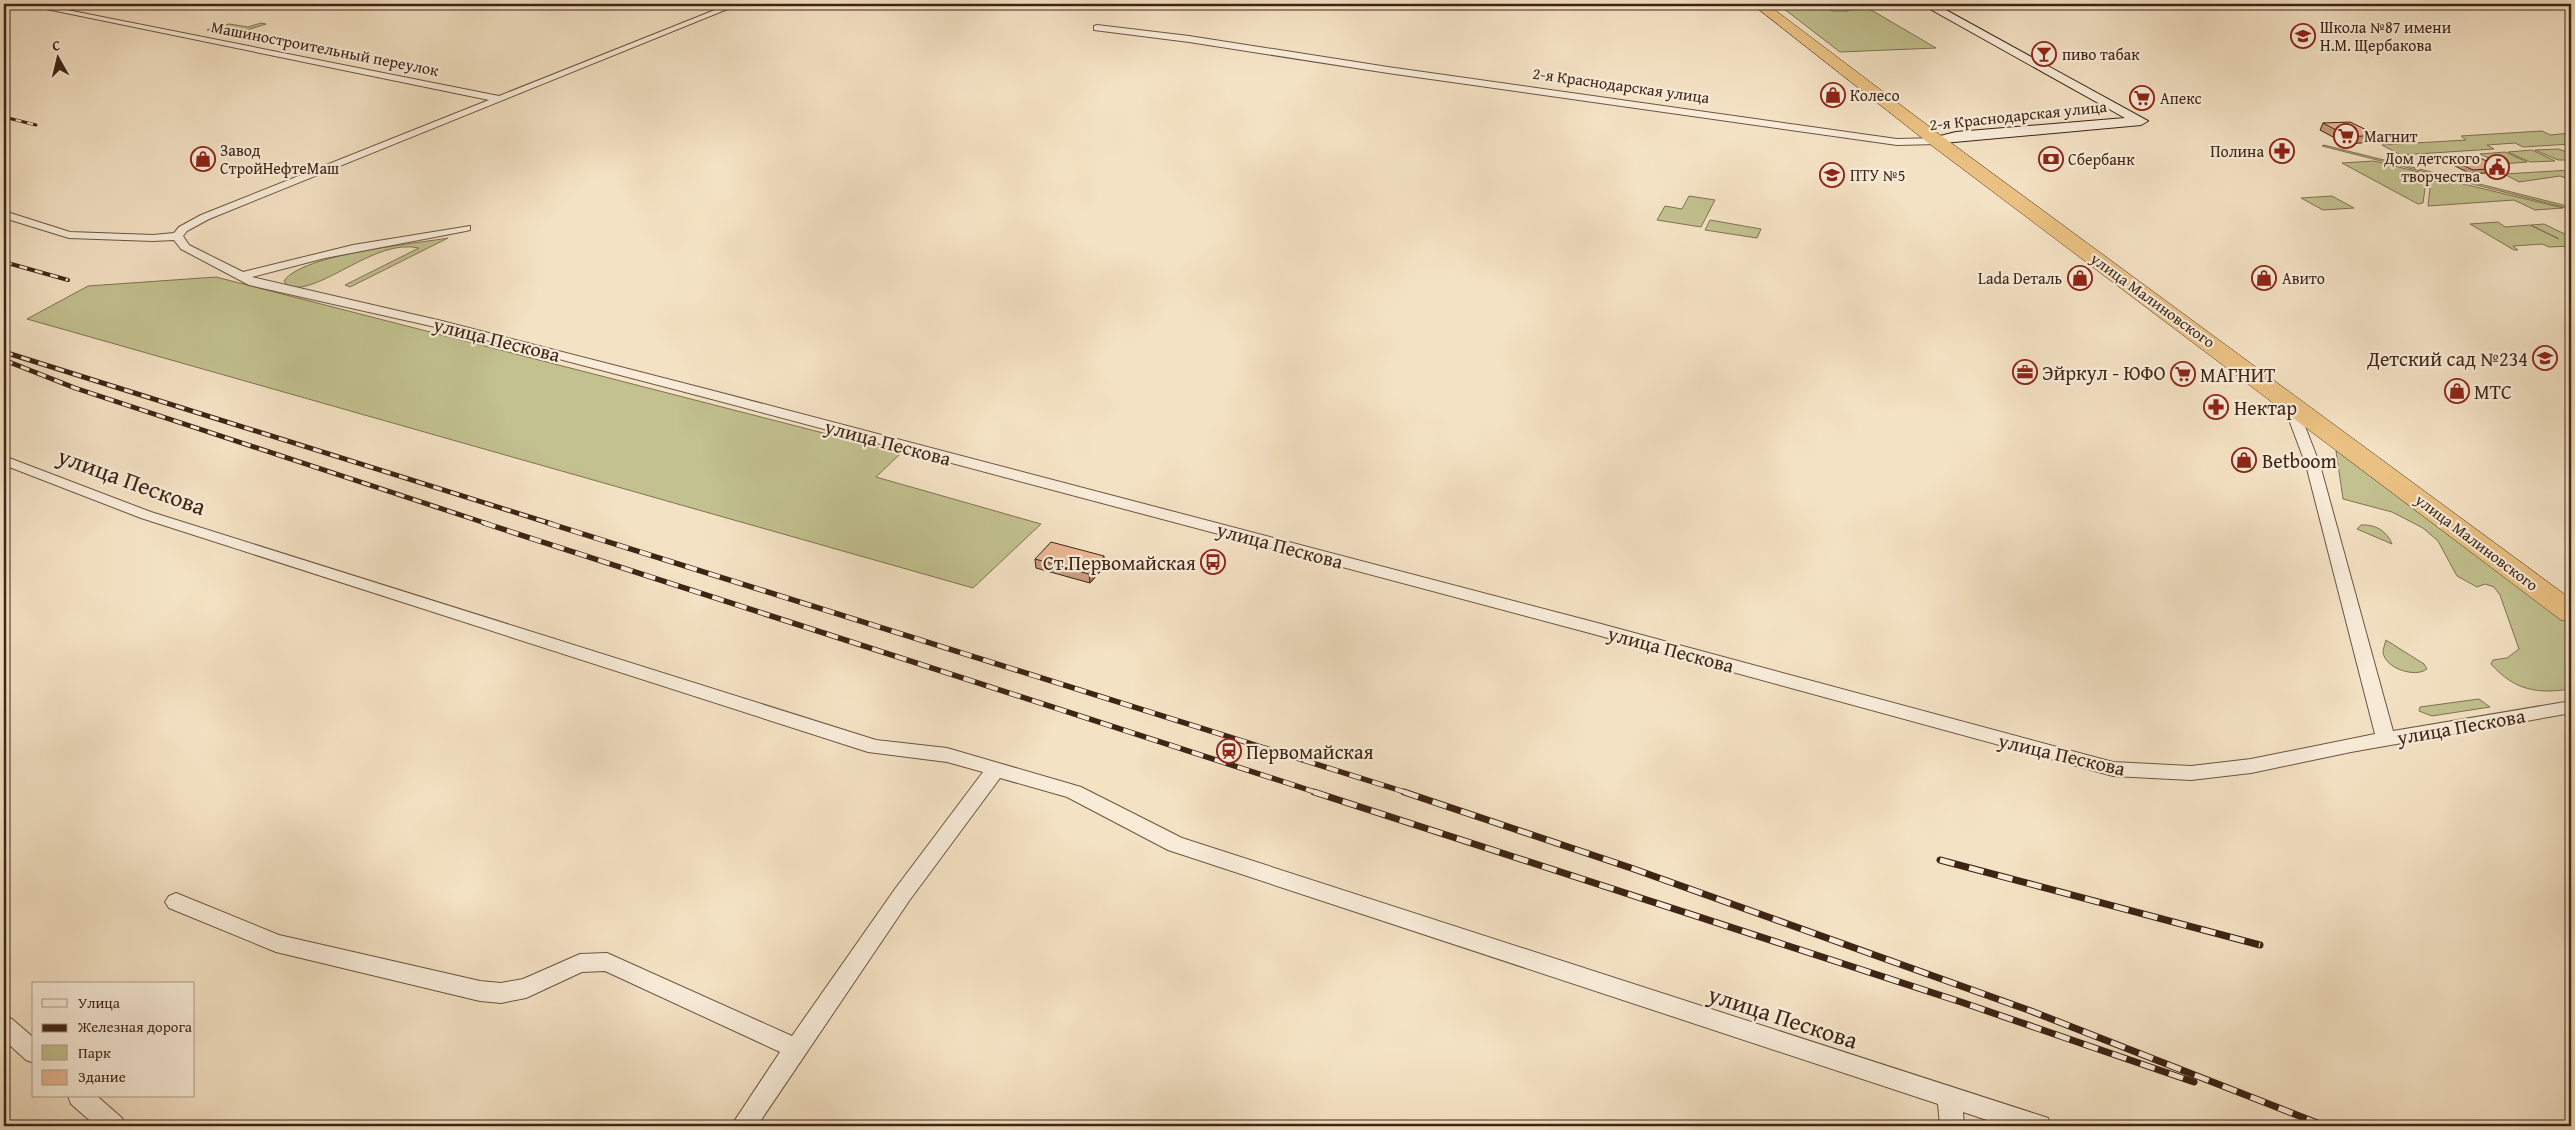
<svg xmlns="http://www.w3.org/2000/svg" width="2575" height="1130" font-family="'Gentium Book Plus',serif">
	<rect width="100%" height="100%" fill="#f4e2c4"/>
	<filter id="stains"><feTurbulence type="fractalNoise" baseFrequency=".004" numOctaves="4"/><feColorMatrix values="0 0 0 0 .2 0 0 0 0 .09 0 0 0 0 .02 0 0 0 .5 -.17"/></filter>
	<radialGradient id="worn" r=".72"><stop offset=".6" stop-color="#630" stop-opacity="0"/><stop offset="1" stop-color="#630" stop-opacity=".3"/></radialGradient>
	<g fill="#c2c18f" stroke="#807252">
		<path d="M1820 4 1832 11H1848L1851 4H1861L1936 48 1840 52 1779 5Z"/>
		<path d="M261 23 266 24 231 35 207 30 229 24 248 27Z"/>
		<path d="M2542 131 2550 135 2571 133V144L2523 147 2515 143 2487 145 2494 149 2401 155 2382 145 2466 140 2461 136Z"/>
		<path d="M2324 145 2571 207V209L2322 146Z"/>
		<path d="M2559 149 2571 154V160H2558L2535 150Z"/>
		<path d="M2532 150 2555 161 2530 162 2508 152Z"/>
		<path d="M2505 152 2527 162 2502 164 2480 154Z"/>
		<path d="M2374 161 2427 174 2423 203 2418 204 2342 163Z"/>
		<path d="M2571 170V180L2560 176 2519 182 2504 174Z"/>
		<path d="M2431 178 2449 182 2451 181 2563 208 2535 210 2514 200 2428 206Z"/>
		<path d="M1689 196 1715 200 1701 227 1657 220 1665 206 1682 209Z"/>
		<path d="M2332 196 2354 208 2323 210 2301 198Z"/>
		<path d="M1710 220 1761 229 1757 238 1705 230Z"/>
		<path d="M2498 222 2505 227 2530 225 2559 239 2531 225 2544 224 2571 237V246L2549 247 2542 244 2513 246 2518 250H2514L2470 224Z"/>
		<path d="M448 238 350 287 345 285 419 248C374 238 324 293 289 287L284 281C302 254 414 244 448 238Z"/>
		<path d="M216 277 901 453 876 477 1041 524 973 588 27 319 88 286Z"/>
		<path d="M2336 451 2352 457 2571 625V689C2538 694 2515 691 2491 664L2493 660 2507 658 2519 649 2500 595 2494 587 2485 584 2477 587 2457 576 2438 541 2423 528 2392 512 2343 499Z"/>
		<path d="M2361 525C2375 524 2387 531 2392 544L2357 529Z"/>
		<path d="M2386 640 2424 664 2427 669C2416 678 2385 669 2383 652 2383 649 2385 644 2386 640Z"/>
		<path d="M2479 699 2490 707 2432 716 2419 711 2420 707Z"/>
	</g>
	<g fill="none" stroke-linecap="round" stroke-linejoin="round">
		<defs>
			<g id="street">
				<path d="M22 4H37L499 96 730 4H740L209 219 187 231 183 236 189 245 243 272 353 245 470 226V230L466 231 325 258 252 277 442 321 714 391 1590 621 2113 762 2191 766 2251 759 2375 734 2306 465 2282 401 2289 397 2294 398 2320 465 2393 731 2571 701V713L2351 752 2251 773 2191 780 2113 776 1586 632 704 397 440 328 249 285 181 249 174 240 153 241 69 238 4 218V211L70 232 153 235 174 233 179 227 201 215 489 100Z"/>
				<path d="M1097 25 1189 36 1388 67 1897 139 1937 138 1942 141 1937 144 1897 145 1388 73 1189 42 1094 30V26Z"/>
				<path d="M4 456 151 512 876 740 947 748 1081 787 1182 838 2039 1115 2048 1118 2051 1126H2005L1963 1112 1964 1126H1940L1938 1104 1168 850 1067 797 1000 778 909 901 757 1126H731L780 1052 605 971 582 972 526 998 501 1003 480 1001 276 952 169 908 165 902 169 896 176 893 279 935 480 981 501 983 523 979 580 954 607 953 792 1036 895 889 983 772 947 762 868 752 141 518 4 465Z"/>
				<path d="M4 1016 12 1019 34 1038V1063L26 1060 4 1040Z"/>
				<path d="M68 1096H97L122 1118 125 1126H96L71 1104Z"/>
			</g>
			<path id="secondary" d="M1921 4H1935L2148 121 2141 125 1932 144 1930 141 1932 138 1956 132 2125 118Z"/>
			<path id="highway" d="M1752 4H1767L1943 137 2571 599V622L2561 620 1931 145Z"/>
		</defs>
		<use href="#street" stroke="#6c5441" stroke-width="2"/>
		<use href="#secondary" stroke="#3e2415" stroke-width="2"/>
		<use href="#highway" stroke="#3e2415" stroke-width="1"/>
		<use href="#street" fill="#f8ecd9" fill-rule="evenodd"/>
		<use href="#secondary" fill="#f8ecd9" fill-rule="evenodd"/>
		<use href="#highway" fill="#eac182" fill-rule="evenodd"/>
		<defs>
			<path id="rail-far4" d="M4 117 36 125"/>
			<path id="rail-far3" d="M4 262 68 280"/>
			<g id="rail-far2">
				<path d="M4 352 552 524"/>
				<path d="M4 360 75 388 488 524"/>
			</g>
			<g id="rail-far1">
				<path d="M484 523 1318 793"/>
				<path d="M548 523 1408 793"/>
			</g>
			<g id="rail">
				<path d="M1314 792 1961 1002 2194 1082"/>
				<path d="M1404 792 1631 868 2031 1011 2325 1126"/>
				<path d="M1940 860 2260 945"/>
			</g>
		</defs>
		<use href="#rail-far4" stroke="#3e2415" stroke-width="3"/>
		<use href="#rail-far3" stroke="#3e2415" stroke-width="4"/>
		<use href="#rail-far2" stroke="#3e2415" stroke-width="5"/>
		<use href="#rail-far1" stroke="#3e2415" stroke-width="5.5"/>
		<use href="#rail" stroke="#3e2415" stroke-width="7"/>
		<use href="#rail-far4" stroke="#f8ecd9" stroke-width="2" stroke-dasharray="6" stroke-linecap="butt"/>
		<use href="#rail-far3" stroke="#f8ecd9" stroke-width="2.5" stroke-dasharray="8" stroke-linecap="butt"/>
		<use href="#rail-far2" stroke="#f8ecd9" stroke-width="3" stroke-dasharray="9" stroke-linecap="butt"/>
		<use href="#rail-far1" stroke="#f8ecd9" stroke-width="4" stroke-dasharray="12" stroke-linecap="butt"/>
		<use href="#rail" stroke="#f8ecd9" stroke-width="5" stroke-dasharray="15" stroke-linecap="butt"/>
	</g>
	<g fill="#c99d7e" stroke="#3e2415">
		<path d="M2323 123 2377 135 2374 142 2346 144 2320 130Z"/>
		<path d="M2448 158 2501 168 2499 172 2471 174 2447 162Z"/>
		<path d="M1035 559 1105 566 1090 583 1036 568Z"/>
	</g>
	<path fill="#a47f67" stroke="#3e2415" d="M1104 556 1105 566 1090 583 1089 574Z"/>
	<g fill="#eab693" stroke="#3e2415">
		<path d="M2350 122 2377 135 2349 137 2323 123Z"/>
		<path d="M2476 156 2501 168 2473 170 2448 158Z"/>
		<path d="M1051 542 1104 556 1089 574 1035 559Z"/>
	</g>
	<defs>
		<symbol id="school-ring" viewBox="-11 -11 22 22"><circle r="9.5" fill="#f8ecd9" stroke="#8f2418" stroke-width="1.5"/><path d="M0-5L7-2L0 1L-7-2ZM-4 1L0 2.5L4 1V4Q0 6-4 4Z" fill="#8f2418"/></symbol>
		<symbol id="bar-ring" viewBox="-11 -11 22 22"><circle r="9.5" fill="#f8ecd9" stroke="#8f2418" stroke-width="1.5"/><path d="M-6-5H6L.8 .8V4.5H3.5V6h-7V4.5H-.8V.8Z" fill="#8f2418"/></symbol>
		<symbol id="shop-ring" viewBox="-11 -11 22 22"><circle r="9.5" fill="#f8ecd9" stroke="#8f2418" stroke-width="1.5"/><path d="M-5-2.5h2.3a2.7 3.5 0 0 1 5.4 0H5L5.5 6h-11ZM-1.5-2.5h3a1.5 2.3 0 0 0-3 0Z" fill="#8f2418"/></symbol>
		<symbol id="supermarket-ring" viewBox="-11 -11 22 22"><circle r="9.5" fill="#f8ecd9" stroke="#8f2418" stroke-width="1.5"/><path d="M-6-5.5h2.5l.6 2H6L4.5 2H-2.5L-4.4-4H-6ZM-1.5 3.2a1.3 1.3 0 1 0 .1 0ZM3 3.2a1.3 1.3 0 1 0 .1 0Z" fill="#8f2418"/></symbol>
		<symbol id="pharmacy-ring" viewBox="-11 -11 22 22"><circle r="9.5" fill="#f8ecd9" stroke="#8f2418" stroke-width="1.5"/><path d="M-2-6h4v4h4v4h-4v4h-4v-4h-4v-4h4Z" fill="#8f2418"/></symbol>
		<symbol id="bank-ring" viewBox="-11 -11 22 22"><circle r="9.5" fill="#f8ecd9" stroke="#8f2418" stroke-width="1.5"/><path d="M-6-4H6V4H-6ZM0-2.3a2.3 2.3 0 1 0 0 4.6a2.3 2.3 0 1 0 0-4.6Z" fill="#8f2418"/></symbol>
		<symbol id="civic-ring" viewBox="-11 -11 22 22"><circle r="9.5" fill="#f8ecd9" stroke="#8f2418" stroke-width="1.5"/><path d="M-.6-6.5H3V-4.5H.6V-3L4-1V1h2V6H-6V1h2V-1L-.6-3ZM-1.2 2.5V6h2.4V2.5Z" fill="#8f2418"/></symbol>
		<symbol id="university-ring" viewBox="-11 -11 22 22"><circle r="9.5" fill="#f8ecd9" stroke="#8f2418" stroke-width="1.5"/><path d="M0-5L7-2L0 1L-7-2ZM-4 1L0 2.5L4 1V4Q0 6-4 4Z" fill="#8f2418"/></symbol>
		<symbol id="office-ring" viewBox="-11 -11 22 22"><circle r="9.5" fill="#f8ecd9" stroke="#8f2418" stroke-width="1.5"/><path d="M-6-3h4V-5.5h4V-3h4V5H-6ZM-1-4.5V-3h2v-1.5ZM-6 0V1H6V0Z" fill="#8f2418"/></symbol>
		<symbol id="bus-ring" viewBox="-11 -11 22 22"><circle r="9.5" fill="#f8ecd9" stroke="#8f2418" stroke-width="1.5"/><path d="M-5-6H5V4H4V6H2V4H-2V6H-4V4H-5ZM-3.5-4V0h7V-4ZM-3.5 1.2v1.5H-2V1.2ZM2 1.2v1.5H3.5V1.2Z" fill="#8f2418"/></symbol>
		<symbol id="station-ring" viewBox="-11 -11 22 22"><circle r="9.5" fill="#f8ecd9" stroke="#8f2418" stroke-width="1.5"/><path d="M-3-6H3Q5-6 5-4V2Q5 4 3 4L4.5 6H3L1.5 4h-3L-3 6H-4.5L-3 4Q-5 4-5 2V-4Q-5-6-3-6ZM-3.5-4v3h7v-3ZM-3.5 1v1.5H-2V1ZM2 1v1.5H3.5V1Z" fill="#8f2418"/></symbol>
	</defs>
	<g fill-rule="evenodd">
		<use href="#school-ring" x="2289" y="22" width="28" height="28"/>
		<use href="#bar-ring" x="2030" y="40" width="28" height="28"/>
		<use href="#shop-ring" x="1819" y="81" width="28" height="28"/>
		<use href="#supermarket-ring" x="2128" y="84" width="28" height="28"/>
		<use href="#supermarket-ring" x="2332" y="122" width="28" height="28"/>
		<use href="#pharmacy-ring" x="2268" y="137" width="28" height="28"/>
		<use href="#shop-ring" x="189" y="145" width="28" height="28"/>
		<use href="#bank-ring" x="2037" y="145" width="28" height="28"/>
		<use href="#civic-ring" x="2483" y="153" width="28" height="28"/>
		<use href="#university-ring" x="1818" y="161" width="28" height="28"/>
		<use href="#shop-ring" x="2066" y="264" width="28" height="28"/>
		<use href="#shop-ring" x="2250" y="264" width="28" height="28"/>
		<use href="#school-ring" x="2531" y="344" width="28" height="28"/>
		<use href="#office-ring" x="2011" y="358" width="28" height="28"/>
		<use href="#supermarket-ring" x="2169" y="360" width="28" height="28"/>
		<use href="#shop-ring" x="2443" y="377" width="28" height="28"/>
		<use href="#pharmacy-ring" x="2202" y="393" width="28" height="28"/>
		<use href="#shop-ring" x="2230" y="446" width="28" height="28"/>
		<use href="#bus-ring" x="1199" y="548" width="28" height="28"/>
		<use href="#station-ring" x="1215" y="737" width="28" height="28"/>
	</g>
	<g text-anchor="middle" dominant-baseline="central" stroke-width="4.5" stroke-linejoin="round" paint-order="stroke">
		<g font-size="16" fill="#3e2415" stroke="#f8ecd9" text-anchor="start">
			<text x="2320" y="27">Школа №87 имени<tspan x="2320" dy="18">Н.М. Щербакова</tspan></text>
			<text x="2062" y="54">пиво табак</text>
			<text x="1850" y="95">Колесо</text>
			<text x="2160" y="98">Апекс</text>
			<text x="2364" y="136">Магнит</text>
			<text x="220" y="150">Завод<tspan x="220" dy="18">СтройНефтеМаш</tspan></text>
			<text x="2264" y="151" text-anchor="end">Полина</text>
			<text x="2480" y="158" text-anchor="end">Дом детского<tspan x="2480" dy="18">творчества</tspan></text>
			<text x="2068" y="159">Сбербанк</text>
			<text x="1850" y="175">ПТУ №5</text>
			<text x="2062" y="278" text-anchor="end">Lada Dеталь</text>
			<text x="2282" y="278">Авито</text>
		</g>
		<g font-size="16" fill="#3e2415" stroke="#f8ecd9">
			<text transform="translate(325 48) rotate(11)">Машиностроительный переулок</text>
			<text transform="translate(1621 85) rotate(8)">2-я Краснодарская улица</text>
			<text transform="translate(2018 115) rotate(-6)">2-я Краснодарская улица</text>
			<text transform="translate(2153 300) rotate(36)">улица Малиновского</text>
			<text transform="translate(2477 542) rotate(37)">улица Малиновского</text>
		</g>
		<g font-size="20" fill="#3e2415" stroke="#f8ecd9">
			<text transform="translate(497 339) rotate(14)">улица Пескова</text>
			<text transform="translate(888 442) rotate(15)">улица Пескова</text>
			<text transform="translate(1280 545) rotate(15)">улица Пескова</text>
			<text transform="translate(1671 649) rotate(15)">улица Пескова</text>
			<text transform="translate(2461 726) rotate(-10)">улица Пескова</text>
			<text transform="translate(2062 754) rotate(13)">улица Пескова</text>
		</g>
		<g font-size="20" fill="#3e2415" stroke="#f8ecd9" text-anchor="start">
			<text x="2528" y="358" text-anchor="end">Детский сад №234</text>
			<text x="2042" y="372">Эйркул - ЮФО</text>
			<text x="2200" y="374">МАГНИТ</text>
			<text x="2474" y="391">МТС</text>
			<text x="2234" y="407">Нектар</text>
			<text x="2262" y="460">Betboom</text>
			<text x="1196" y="562" text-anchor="end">Ст.Первомайская</text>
			<text x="1246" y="751">Первомайская</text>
		</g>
		<g font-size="24" fill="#3e2415" stroke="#f8ecd9">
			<text transform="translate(132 481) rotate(20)">улица Пескова</text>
			<text transform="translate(1783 1017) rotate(18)">улица Пескова</text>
		</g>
	</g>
	<rect width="2575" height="1130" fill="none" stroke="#f4e2c4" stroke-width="20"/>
	<rect x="5" y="5" width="2565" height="1120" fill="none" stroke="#3e2415" stroke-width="2.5"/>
	<rect x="10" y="10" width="2555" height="1110" fill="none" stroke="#3e2415"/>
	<rect x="32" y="982" width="162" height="115" fill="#f8ecd9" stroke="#ae9c8b"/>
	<rect x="42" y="999" width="25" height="8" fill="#f8ecd9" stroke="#ae9c8b"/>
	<text x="78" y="1008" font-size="15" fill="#3e2415">Улица</text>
	<rect x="42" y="1024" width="25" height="8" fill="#3e2415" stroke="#ae9c8b"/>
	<text x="78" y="1032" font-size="15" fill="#3e2415">Железная дорога</text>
	<rect x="42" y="1045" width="25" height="15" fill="#c2c18f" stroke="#ae9c8b"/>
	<text x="78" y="1058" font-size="15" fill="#3e2415">Парк</text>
	<rect x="42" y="1070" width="25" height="15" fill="#eab693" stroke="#ae9c8b"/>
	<text x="78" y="1082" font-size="15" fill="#3e2415">Здание</text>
	<g transform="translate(58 58) rotate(352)" stroke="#f8ecd9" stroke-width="4" paint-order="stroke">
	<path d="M0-4L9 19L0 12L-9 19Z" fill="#3e2415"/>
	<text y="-8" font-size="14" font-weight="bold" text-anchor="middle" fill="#3e2415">С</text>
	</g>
	<rect width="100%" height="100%" filter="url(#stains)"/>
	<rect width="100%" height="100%" fill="url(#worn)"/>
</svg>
